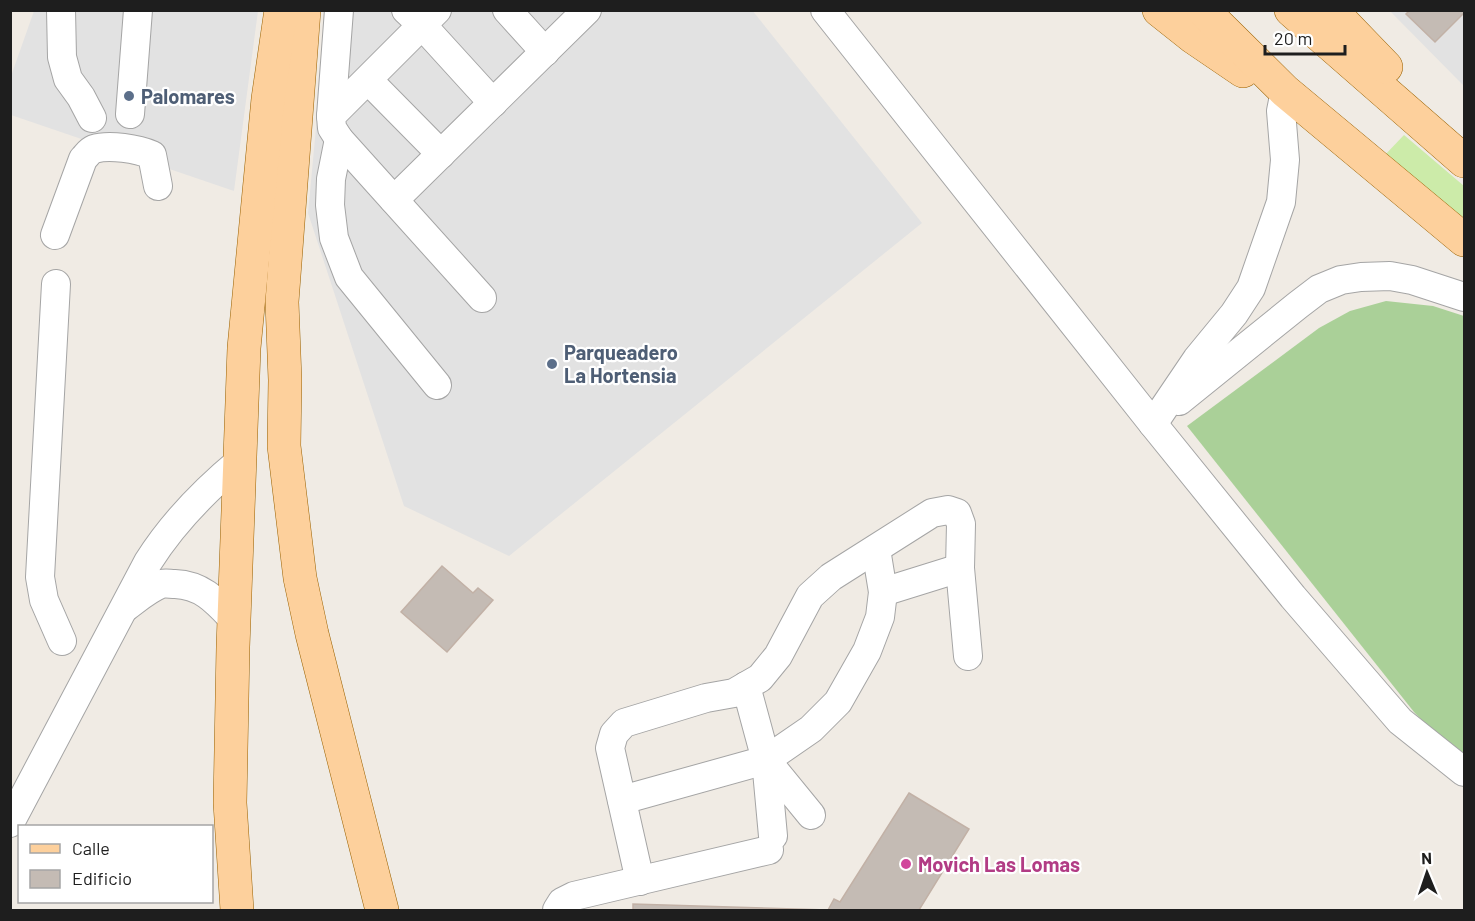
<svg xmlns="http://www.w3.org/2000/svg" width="1475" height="921" font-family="Barlow,sans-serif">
	<rect width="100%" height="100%" fill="#f0ebe4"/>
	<path fill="#cceba9" d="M1404 135 1464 186V219L1383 157Z"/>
	<path fill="#aad098" d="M1386 301 1433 306 1464 316V758L1454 754 1414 712 1187 426 1319 328 1350 311Z"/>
	<g fill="#e2e2e2">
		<path d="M752 10 922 223 509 556 404 506 308 213 327 11Z"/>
		<path d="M34 11H258L234 191 11 115V76Z"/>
		<path d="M1390 11H1464V86Z"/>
	</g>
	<g fill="#c4bbb4" stroke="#c2b1a6" stroke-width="1.5">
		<path d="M1410 10H1464V13L1435 42 1406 14Z"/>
		<path d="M442 566 473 593 478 588 493 600 447 652 401 612Z"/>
		<path d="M909 793 969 829 919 910H633V904L828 910 834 899 840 902Z"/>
	</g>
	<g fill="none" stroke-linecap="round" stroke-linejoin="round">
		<defs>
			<g id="minor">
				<path d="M61 10 62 57 68 79 81 97 92 118"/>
				<path d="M406 10 422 25 493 103"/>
				<path d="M437 10 331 116 332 128 339 139 482 298"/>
				<path d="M507 10 545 52"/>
				<path d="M825 10 1153 424 1293 597 1400 721 1464 772"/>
				<path d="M368 80 441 154"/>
				<path d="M130 114 138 10"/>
				<path d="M331 116 339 10"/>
				<path d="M339 139 331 179 330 205 334 238 349 277 437 385"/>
				<path d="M394 200 587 10"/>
				<path d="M55 235 83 159C87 155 89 151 94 149 109 144 138 149 152 155L158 186"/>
				<path d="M56 284 40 577 44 600 62 641"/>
				<path d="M1179 401 1298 305 1319 289 1341 280 1361 277 1390 276 1412 280 1464 297"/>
				<path d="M1153 424 1197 359 1234 314 1251 288 1281 202 1285 160 1281 111 1285 91"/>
				<path d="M883 592 960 568"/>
				<path d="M126 607C137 599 148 589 161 584 166 583 170 584 175 584 202 585 216 601 233 619"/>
				<path d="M746 686 766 760 773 836"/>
				<path d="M766 760 811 815"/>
				<path d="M622 800 766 760 811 729 838 702 867 651 880 617 883 592 876 549"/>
				<path d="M10 823 148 562C172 524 205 490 240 461"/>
				<path d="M640 881 610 748 614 734 624 723 706 698 734 693 760 678 778 656 810 596 831 577 932 513 948 510 957 513 961 524 960 568 968 656"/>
				<path d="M557 910 562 902 574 896 769 850"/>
			</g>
			<g id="major">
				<path d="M304 10 282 302 285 380 284 446 300 578 312 634 382 910"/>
				<path d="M1159 10 1193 37 1243 71"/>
				<path d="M1203 10 1285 91 1464 240"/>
				<path d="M1291 10 1464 161"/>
				<path d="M1331 10 1386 67"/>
				<path d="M237 910 230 803 233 647 244 348 268 99 281 10"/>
			</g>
		</defs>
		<use href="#minor" stroke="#a5a5a5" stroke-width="30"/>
		<use href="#major" stroke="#996100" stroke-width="34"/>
		<use href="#minor" stroke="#fff" stroke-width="28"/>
		<use href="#major" stroke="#fdd09c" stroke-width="33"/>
	</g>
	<g fill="#5c6f8a" stroke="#fff" stroke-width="2">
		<circle cx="129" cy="96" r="6"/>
		<circle cx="552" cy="364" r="6"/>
	</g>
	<circle fill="#d1479c" stroke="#fff" stroke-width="2" cx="906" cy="864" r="6"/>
	<g text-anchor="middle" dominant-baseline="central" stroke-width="4.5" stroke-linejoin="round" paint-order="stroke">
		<g font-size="20" font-weight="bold" fill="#4e5e75" stroke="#fff" text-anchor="start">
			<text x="141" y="96">Palomares</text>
			<text x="564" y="352">Parqueadero<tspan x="564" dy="23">La Hortensia</tspan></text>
		</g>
		<g font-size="20" font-weight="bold" fill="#b23c85" stroke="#fff" text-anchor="start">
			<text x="918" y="864">Movich Las Lomas</text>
		</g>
	</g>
	<rect width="1475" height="921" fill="none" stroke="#1e1e1e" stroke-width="24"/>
	<rect x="18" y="825" width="195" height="78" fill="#ffffff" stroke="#a5a5a5" stroke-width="1.5"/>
	<rect x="30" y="844" width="30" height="9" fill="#fdd09c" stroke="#a5a5a5" stroke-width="1.5"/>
	<text x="72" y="855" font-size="18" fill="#1e1e1e">Calle</text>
	<rect x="30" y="870" width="30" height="18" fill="#c4bbb4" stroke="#a5a5a5" stroke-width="1.5"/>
	<text x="72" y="885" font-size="18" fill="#1e1e1e">Edificio</text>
	<g transform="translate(1427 873) rotate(358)" stroke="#ffffff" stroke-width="4.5" paint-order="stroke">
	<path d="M0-4.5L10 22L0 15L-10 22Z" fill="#1e1e1e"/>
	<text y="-9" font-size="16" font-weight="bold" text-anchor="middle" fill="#1e1e1e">N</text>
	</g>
	<path d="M1265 45v9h80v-9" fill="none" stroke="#1e1e1e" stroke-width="3"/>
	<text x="1274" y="45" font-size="18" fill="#1e1e1e" stroke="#ffffff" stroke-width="4.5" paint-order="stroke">20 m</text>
</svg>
